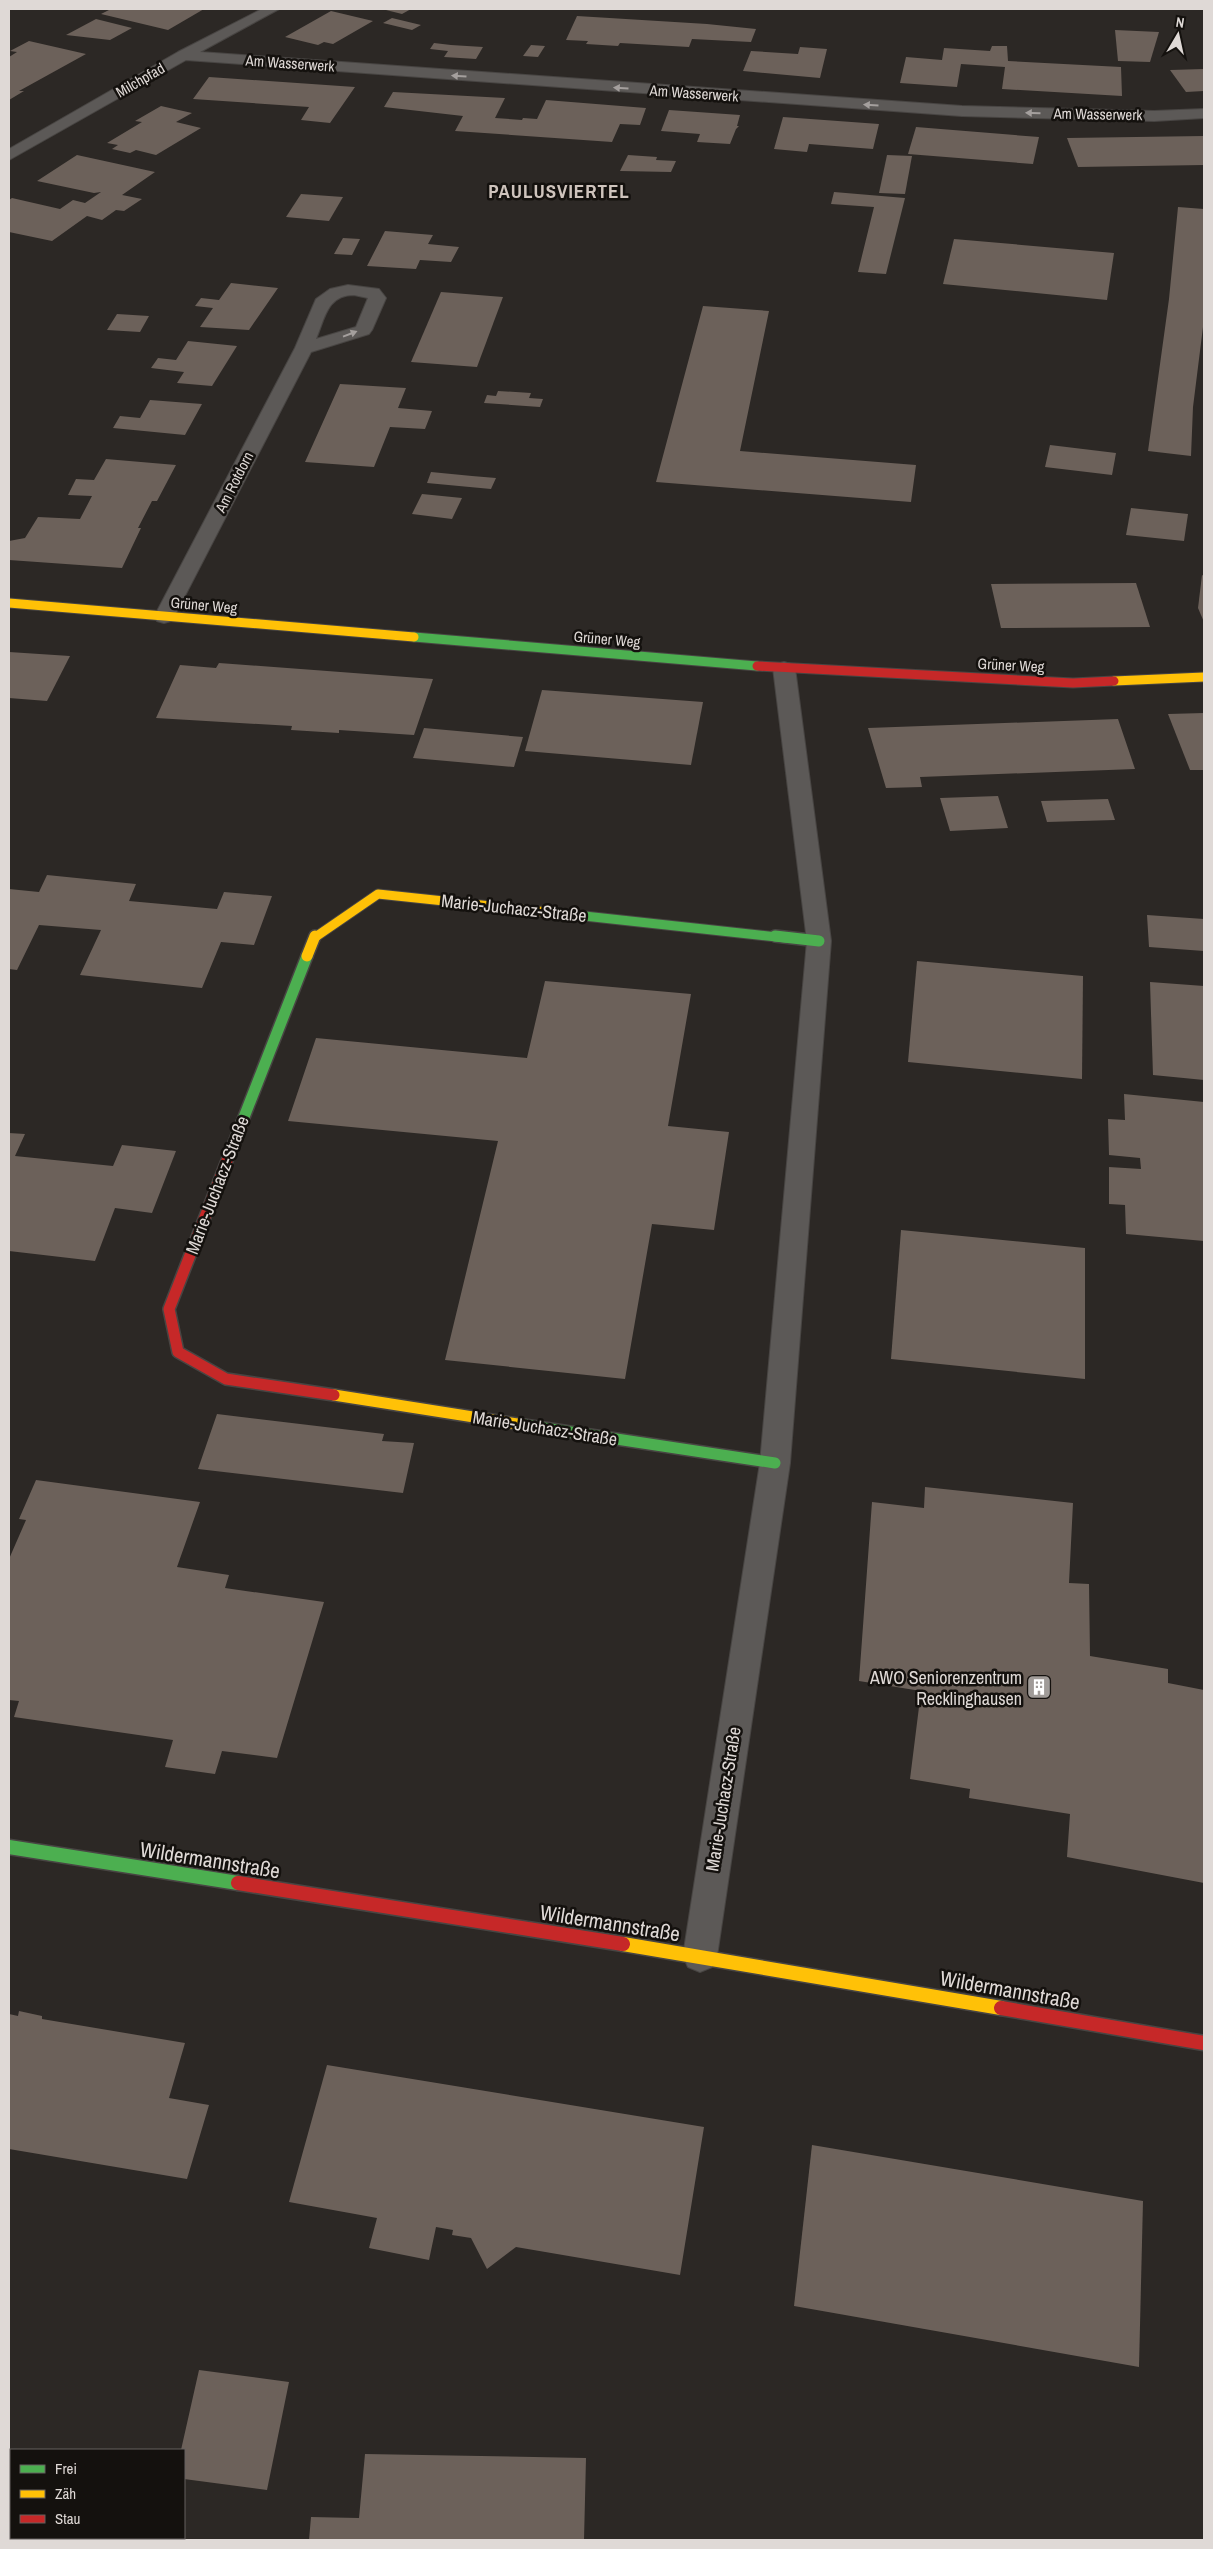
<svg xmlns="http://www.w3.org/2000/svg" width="1213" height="2549" font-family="'Archivo Narrow',sans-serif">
	<rect width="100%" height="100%" fill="#2c2825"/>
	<g fill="#6c615a">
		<path d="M111 9H204L168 30 101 14Z"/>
		<path d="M382 9H411L402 14Z"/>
		<path d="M331 11 373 21 333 44 324 42 318 45 285 37Z"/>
		<path d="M577 16 707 24 756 29 751 42 692 39 689 47 620 43 618 46 586 44 588 41 566 40Z"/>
		<path d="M392 18 421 25 412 30 383 23Z"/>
		<path d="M96 19 132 28 110 40 66 35Z"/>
		<path d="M1115 30 1159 32 1150 62 1118 61Z"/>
		<path d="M29 41 86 54 19 91H24L9 100V57L17 52 10 51Z"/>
		<path d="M434 43 451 45 483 47 476 59 444 57 448 51 430 49Z"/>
		<path d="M531 45 545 46 538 57 523 56Z"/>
		<path d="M992 46H1007L1008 61 1121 67 1122 96 1002 89 1005 67 961 64 957 87 900 83 906 57 942 60 944 48 990 51Z"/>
		<path d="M800 47 827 49 820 78 743 71 751 51 798 54Z"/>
		<path d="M1204 69V91L1186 92 1170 70Z"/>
		<path d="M209 77 355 87 330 123 301 120 309 107 193 99Z"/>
		<path d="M393 92 505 98 495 118 522 120 523 118 537 119 546 100 646 108 640 125 620 124 612 142 455 131 463 116 384 107Z"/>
		<path d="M161 106 192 113 176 122 201 128 156 155 136 150 130 153 112 149 118 145 107 143 142 122 135 121Z"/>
		<path d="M669 110 740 115 737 126H739L736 129 730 144 697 142 700 134 661 131Z"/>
		<path d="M783 117 879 124 873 149 809 144 807 152 774 149Z"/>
		<path d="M916 127 1039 137 1033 164 908 154Z"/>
		<path d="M1204 136V165L1078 167 1067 138Z"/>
		<path d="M77 155 155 172 122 195 142 199 124 211 116 210 102 220 87 216 52 241 9 232V200L12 198 60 209 73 200 85 203 101 192 94 193 37 181Z"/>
		<path d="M628 155 657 157 656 160 676 161 671 172 620 171Z"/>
		<path d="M887 155 912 156 905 194 879 193Z"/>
		<path d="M834 192 905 198 886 274 858 272 874 207 831 204Z"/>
		<path d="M301 194 343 197 329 221 286 217Z"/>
		<path d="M1178 207 1204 209V319L1193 407 1191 456 1148 451 1169 299Z"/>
		<path d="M385 231 433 235 428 244 459 247 451 262 420 260 416 269 367 266Z"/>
		<path d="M343 238 360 239 352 255 334 254Z"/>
		<path d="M954 239 1114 253 1107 300 943 284Z"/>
		<path d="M231 283 278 288 249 330 200 327 213 308 195 306 201 298 219 300Z"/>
		<path d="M441 292 503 297 477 367 411 362Z"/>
		<path d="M703 306 769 311 740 451 916 465 911 502 656 482Z"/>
		<path d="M117 314 149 316 140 332 107 330Z"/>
		<path d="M188 341 237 346 212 386 177 383 184 372 151 368 158 358 176 360Z"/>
		<path d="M340 384 406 388 398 408 432 411 425 429 390 427 374 467 305 462Z"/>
		<path d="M498 391 531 393 529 398 543 399 540 407 484 403 487 395 496 396Z"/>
		<path d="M150 400 202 404 185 435 113 428 120 416 140 418Z"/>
		<path d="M1050 445 1116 453 1112 475 1045 467Z"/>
		<path d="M106 459 176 465 157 501H152L138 528H141L122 568 9 560V541L25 538 38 517 80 519 92 496 68 495 76 479 94 480Z"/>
		<path d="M431 472 472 476 496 478 491 489 427 483Z"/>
		<path d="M422 494 462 498 452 519 412 514Z"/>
		<path d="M1131 508 1188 514 1184 541 1126 535Z"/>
		<path d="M1202 575 1204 576V622L1198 608Z"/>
		<path d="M1136 583 1150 627 1001 628 991 584Z"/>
		<path d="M9 652 70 656 47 701 9 698Z"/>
		<path d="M219 663 314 670 433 679 414 735 339 730V733L291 730 292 726 156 718 180 665 216 668Z"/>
		<path d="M542 690 703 702 691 765 525 751Z"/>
		<path d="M1204 713V770H1190L1168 714Z"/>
		<path d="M1118 719 1135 769 920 777 922 787 886 788 868 728Z"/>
		<path d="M424 728 523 737 514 767 413 758Z"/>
		<path d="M998 796 1008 828 950 831 940 798Z"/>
		<path d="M1108 799 1115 820 1047 822 1041 801Z"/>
		<path d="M47 875 136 884 129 901 217 909 224 892 272 896 254 945 221 942 202 988 80 975 101 930 39 925 17 970 9 969V889L39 892Z"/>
		<path d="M1147 915 1204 919V951L1149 947Z"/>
		<path d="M917 961 1083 976 1082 1079 908 1062Z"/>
		<path d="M545 981 691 994 668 1126 729 1132 714 1230 652 1224 625 1379 445 1360 498 1141 288 1121 316 1038 527 1058Z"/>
		<path d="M1150 982 1204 986V1080L1153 1075Z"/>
		<path d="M1124 1094 1204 1102V1241L1126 1234 1125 1205 1109 1204V1167L1141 1169 1140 1158 1109 1155 1108 1119 1125 1120Z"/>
		<path d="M9 1133 25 1134 15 1156 113 1166 122 1145 176 1151 152 1213 115 1208 95 1261 9 1251Z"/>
		<path d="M901 1230 1085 1248V1379L891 1359Z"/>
		<path d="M217 1414 384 1434 382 1441 414 1443 403 1493 198 1469Z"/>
		<path d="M36 1480 200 1502 177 1567 229 1575 225 1588 324 1602 277 1758 222 1751 215 1774 165 1767 173 1740 14 1717 19 1701 9 1700V1559L26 1520 19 1519Z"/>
		<path d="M925 1487 1073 1503 1069 1583 1089 1584 1090 1656 1168 1669V1683L1204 1690V1883L1067 1857 1070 1814 969 1798 970 1789 910 1779 921 1691 859 1681 872 1502 924 1508Z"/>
		<path d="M19 2011 42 2016V2019L185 2043 169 2098 209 2105 187 2179 9 2149V2014L18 2016Z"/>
		<path d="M327 2065 704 2127 680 2275 516 2247 487 2269 471 2238 452 2235 453 2230 436 2227 429 2260 369 2248 377 2218 289 2202Z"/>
		<path d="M812 2145 1143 2201 1139 2367 794 2306Z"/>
		<path d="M199 2370 289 2382 267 2490 184 2479V2450H181Z"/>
		<path d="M365 2454 586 2458 584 2540H309L311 2517 359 2518Z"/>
	</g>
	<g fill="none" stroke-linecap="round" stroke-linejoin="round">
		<defs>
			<g id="street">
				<path d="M262 9H279L200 52 962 106 1154 111 1204 109V118L1154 121 962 116 186 60 9 160V149L178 52Z"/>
				<path d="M348 285 379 289 386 298 372 330 369 334 311 352 174 617 171 621 164 623 157 621 154 617 295 348 316 299 330 289ZM354 295 368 298 356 327 316 339C325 318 327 295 354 295Z"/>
				<path d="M784 662 791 664 795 668 831 941 790 1463 717 1956 712 1967 700 1972 688 1967 683 1956 760 1463 807 941 773 668 777 664Z"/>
			</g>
			<g id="fast-far2">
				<path d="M414 637 757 666"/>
				<path d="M566 914 786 938"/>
			</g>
			<g id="fast-far1">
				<path d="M775 936 819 941"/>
				<path d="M230 1153 307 956"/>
				<path d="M524 1425 775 1463"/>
			</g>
			<path id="fast" d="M9 1847 238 1883"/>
			<g id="slow-far2">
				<path d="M9 603 414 637"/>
				<path d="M1114 681 1204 677"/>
				<path d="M314 938 378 894 566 914"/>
			</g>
			<g id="slow-far1">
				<path d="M307 956 315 936"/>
				<path d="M334 1395 524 1425"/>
			</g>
			<path id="slow" d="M623 1944 1001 2008"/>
			<path id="jam-far2" d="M757 666 1073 683 1114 681"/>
			<path id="jam-far1" d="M230 1153 169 1309 178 1352 226 1379 334 1395"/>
			<g id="jam">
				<path d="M238 1883 623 1944"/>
				<path d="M1001 2008 1204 2043"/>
			</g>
		</defs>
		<use href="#street" stroke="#484543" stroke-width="2"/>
		<use href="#fast-far2" stroke="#484543" stroke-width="11"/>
		<use href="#fast-far1" stroke="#484543" stroke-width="14"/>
		<use href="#fast" stroke="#484543" stroke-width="17"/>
		<use href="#slow-far2" stroke="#484543" stroke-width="11"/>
		<use href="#slow-far1" stroke="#484543" stroke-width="14"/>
		<use href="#slow" stroke="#484543" stroke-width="17"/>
		<use href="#jam-far2" stroke="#484543" stroke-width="11"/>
		<use href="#jam-far1" stroke="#484543" stroke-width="14"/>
		<use href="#jam" stroke="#484543" stroke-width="17"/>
		<use href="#street" fill="#5c5957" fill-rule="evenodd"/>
		<use href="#fast-far2" stroke="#4caf50" stroke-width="9"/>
		<use href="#fast-far1" stroke="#4caf50" stroke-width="11"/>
		<use href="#fast" stroke="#4caf50" stroke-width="14"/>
		<use href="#slow-far2" stroke="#ffc107" stroke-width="9"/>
		<use href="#slow-far1" stroke="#ffc107" stroke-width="11"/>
		<use href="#slow" stroke="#ffc107" stroke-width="14"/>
		<use href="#jam-far2" stroke="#c62828" stroke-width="9"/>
		<use href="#jam-far1" stroke="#c62828" stroke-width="11"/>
		<use href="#jam" stroke="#c62828" stroke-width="14"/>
	</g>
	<defs><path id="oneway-solid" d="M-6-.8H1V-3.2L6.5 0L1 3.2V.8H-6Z" transform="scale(1.25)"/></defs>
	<g fill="#a49f9d">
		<use href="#oneway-solid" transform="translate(459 76) rotate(-176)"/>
		<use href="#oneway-solid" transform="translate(621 88) rotate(-176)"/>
		<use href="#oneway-solid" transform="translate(871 105) rotate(-176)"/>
		<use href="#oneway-solid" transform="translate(1033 113) rotate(-179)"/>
		<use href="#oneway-solid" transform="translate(350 334) rotate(-21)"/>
	</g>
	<defs>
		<symbol id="building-square" viewBox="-11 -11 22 22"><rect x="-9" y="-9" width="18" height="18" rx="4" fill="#a09b98" stroke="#14110e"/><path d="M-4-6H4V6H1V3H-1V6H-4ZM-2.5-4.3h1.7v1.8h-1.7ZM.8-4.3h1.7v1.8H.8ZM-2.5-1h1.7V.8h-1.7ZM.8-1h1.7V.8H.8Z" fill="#fff"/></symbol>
	</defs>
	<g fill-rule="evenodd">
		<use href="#building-square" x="1025" y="1673" width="28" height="28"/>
	</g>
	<g text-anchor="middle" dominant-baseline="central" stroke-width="5" stroke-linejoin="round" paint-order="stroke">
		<g font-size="15" fill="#dfd9d6" stroke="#14110e">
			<text transform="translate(290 63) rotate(4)">Am Wasserwerk</text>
			<text transform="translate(140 80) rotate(-30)">Milchpfad</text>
			<text transform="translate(694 93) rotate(4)">Am Wasserwerk</text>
			<text transform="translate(1098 114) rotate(1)">Am Wasserwerk</text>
			<text transform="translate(234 482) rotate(-63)">Am Rotdorn</text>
			<text transform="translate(204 605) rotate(5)">Grüner Weg</text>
			<text transform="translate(607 639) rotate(5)">Grüner Weg</text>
			<text transform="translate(1011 665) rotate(3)">Grüner Weg</text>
		</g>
		<g font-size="18" fill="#dfd9d6" stroke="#14110e">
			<text transform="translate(514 908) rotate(6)">Marie-Juchacz-Straße</text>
			<text transform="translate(217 1185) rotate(-69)">Marie-Juchacz-Straße</text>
			<text transform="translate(545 1428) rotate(9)">Marie-Juchacz-Straße</text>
			<text transform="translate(723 1799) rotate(-81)">Marie-Juchacz-Straße</text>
		</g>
		<g font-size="18" fill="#dfd9d6" stroke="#14110e" text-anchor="end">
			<text x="1022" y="1677">AWO Seniorenzentrum<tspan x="1022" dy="21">Recklinghausen</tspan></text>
		</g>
		<g font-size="19" font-weight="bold" letter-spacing="1" fill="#cec3bc" stroke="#14110e">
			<text x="559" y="191">PAULUSVIERTEL</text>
		</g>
		<g font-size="21" fill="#dfd9d6" stroke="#14110e">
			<text transform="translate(210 1860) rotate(9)">Wildermannstraße</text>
			<text transform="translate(610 1923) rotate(9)">Wildermannstraße</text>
			<text transform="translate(1010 1990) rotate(10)">Wildermannstraße</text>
		</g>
	</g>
	<rect width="1213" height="2549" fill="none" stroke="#dfd9d6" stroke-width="20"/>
	<rect x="10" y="2449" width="175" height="90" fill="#14110e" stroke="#65615e"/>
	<rect x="20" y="2465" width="25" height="8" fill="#4caf50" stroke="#65615e"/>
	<text x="55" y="2474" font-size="15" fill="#dfd9d6">Frei</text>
	<rect x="20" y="2490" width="25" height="8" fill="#ffc107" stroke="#65615e"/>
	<text x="55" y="2499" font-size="15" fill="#dfd9d6">Zäh</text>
	<rect x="20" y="2515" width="25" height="8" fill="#c62828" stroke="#65615e"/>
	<text x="55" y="2524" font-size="15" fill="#dfd9d6">Stau</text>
	<g transform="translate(1178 35) rotate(9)" stroke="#14110e" stroke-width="4" paint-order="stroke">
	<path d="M0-4L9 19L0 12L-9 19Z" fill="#dfd9d6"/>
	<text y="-8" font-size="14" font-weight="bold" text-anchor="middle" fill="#dfd9d6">N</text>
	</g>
</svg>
